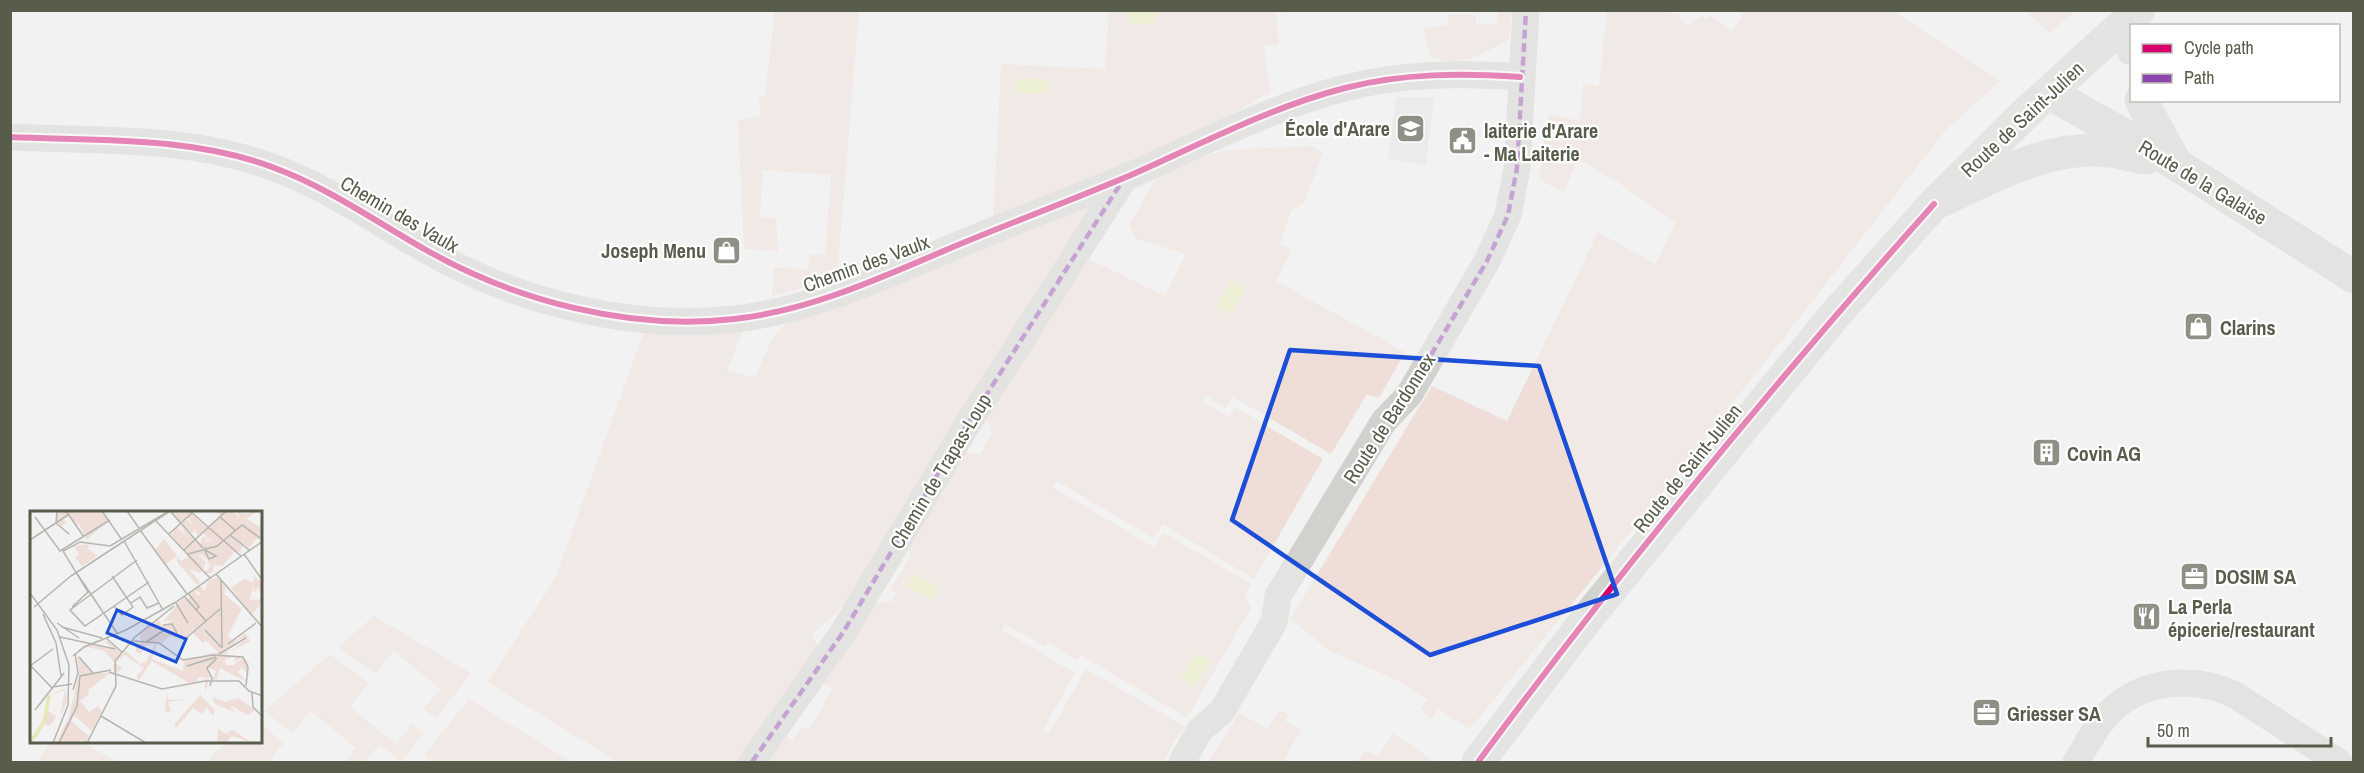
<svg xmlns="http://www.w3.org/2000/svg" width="2364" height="773" font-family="'Archivo Narrow',sans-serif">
	<rect width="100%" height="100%" fill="#f2f2f2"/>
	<path fill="#e3e3e4" d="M1396 97H1434L1426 165 1388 159Z"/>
	<g fill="#efded8">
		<path d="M775 11H859L837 278 772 296 774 268 808 269 809 255 825 254 831 175 763 170 760 218H776L778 251 744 249 738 120 760 116 759 96 765 95Z"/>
		<path d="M1109 11H1314L1276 13 1279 44 1264 46 1270 92 1208 128 993 222 1001 64 1105 69Z"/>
		<path d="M1498 11H1512L1509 39C1485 54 1457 68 1430 57L1423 28 1448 25V15H1476V24H1496Z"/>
		<path d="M1607 11H1658L1678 14 1687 25 1702 16 1707 20 1710 16 1732 31 1743 15 1737 11H1893L2000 81 1945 131 1672 481 1470 729 1438 709 1431 719 1421 709 1428 699 1396 680 1330 651 1290 619 1432 386 1507 421 1598 232 1655 264 1675 223 1616 181 1578 159 1564 192 1539 180 1548 114 1580 121 1583 84 1599 86Z"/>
		<path d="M2026 11H2075L2050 33Z"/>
		<path d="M1310 146 1323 152 1304 203 1291 211 1280 245 1292 250 1276 281 1405 352 1379 398 1367 394 1331 454 1233 397 1225 408 1212 401 1211 394 1200 400 1229 417 1236 408 1323 459 1254 579 1163 524 1153 538 1057 481 1052 487 1154 547 1164 533 1251 584 1245 595 1251 608 1187 718 1081 655 1077 660 1048 643 1045 647 1005 624 1002 630 1075 673 1042 731 1049 734 1086 669 1184 726 1162 762H765L784 735 792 740 802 726 809 730 833 688 821 683 873 604 892 601 896 593 890 590 910 557 908 549 964 452 981 454 992 433 986 416 1089 259 1165 296 1186 254 1136 239 1129 225 1159 173 1225 150Z"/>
		<path d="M1097 197 858 591 811 636 823 650 743 762H618L487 682 555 579 645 328 743 331 727 371 755 377 771 341 791 318Z"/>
		<path d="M374 616 471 673 436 719 424 709 440 689 394 651 376 674 338 647Z"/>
		<path d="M330 654 368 683 350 707 396 744 412 723 424 734 401 761 379 745 365 762H344L356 748 311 711 292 733 264 711Z"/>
		<path d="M469 699 572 762H433L424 755Z"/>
		<path d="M1279 710 1289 714 1285 721 1302 730 1282 762H1208L1239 713 1268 729Z"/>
		<path d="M261 724 284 743 268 762H214L209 758 228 742H261Z"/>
		<path d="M1393 733 1435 762H1357L1364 750 1378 757Z"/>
		<path d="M49 742H82L117 762H38Z"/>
	</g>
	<g fill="#e6eab0">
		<path d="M1129 11H1156L1155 24 1128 23Z"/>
		<path d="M1017 78 1048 80 1047 94 1017 93Z"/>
		<path d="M1231 280 1245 288 1231 314 1217 306Z"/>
		<path d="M914 573 939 588 931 600 907 586Z"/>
		<path d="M1197 653 1210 661 1194 687 1178 677 1180 673 1184 674Z"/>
	</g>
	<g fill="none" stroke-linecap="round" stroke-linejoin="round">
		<g stroke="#d1d2cd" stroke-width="27">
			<path d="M10 137C96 141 190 136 272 167 327 187 375 221 426 250 516 301 630 331 734 319 808 311 878 279 946 250 1007 224 1070 201 1131 175 1201 144 1271 107 1345 88 1403 73 1462 73 1520 77"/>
			<path d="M752 762 844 631 964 430 1125 177"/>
			<path d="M1182 762 1200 730 1222 711 1274 622 1278 596 1384 421 1409 395 1487 261 1508 215 1517 168 1526 10"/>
			<path d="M2076 762C2087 744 2097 724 2113 709 2146 679 2196 676 2235 695L2339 762"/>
		</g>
		<g stroke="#d1d2cd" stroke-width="33">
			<path d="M2130 19 2132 49"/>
			<path d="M2049 93 2176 164 2354 277"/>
			<path d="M2141 100 2176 164"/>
			<path d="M1938 202C1991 178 2049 144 2110 151 2122 153 2134 156 2146 158"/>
		</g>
		<path stroke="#d2d3ce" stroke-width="33" d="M1478 762 1589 616 1834 316 1934 204 2027 112 2139 10"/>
		<g stroke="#8e44ad" stroke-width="4.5" stroke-dasharray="9 4.5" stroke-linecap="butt">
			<path d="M1431 355 1487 261 1508 215 1517 168 1526 10"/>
			<path d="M752 762 844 631 964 430 1123 180"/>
		</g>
		<defs>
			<g id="cycleway">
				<path d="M10 137C96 141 190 136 272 167 327 187 375 221 426 250 516 301 630 331 734 319 808 311 878 279 946 250 1007 224 1070 201 1131 175 1201 144 1271 107 1345 88 1403 73 1462 73 1520 77"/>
				<path d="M1478 762C1621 569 1774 383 1934 204"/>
			</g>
		</defs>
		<use href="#cycleway" stroke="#fff" stroke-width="10"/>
		<use href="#cycleway" stroke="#d6006c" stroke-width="6"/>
	</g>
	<path d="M0 0H2364V773H0ZM1290 350 1539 366 1617 594 1430 655 1232 520Z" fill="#f2f2f2" fill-opacity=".55" fill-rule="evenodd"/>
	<path fill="none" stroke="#1d4ed8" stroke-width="4.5" stroke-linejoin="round" d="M1290 350 1539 366 1617 594 1430 655 1232 520Z"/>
	<defs>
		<symbol id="school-square" viewBox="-11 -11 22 22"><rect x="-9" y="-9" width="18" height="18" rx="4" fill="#8d9185" stroke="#fff"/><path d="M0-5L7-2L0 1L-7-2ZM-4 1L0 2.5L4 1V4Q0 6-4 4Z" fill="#fff"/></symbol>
		<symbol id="civic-square" viewBox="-11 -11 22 22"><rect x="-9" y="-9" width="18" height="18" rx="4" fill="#8d9185" stroke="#fff"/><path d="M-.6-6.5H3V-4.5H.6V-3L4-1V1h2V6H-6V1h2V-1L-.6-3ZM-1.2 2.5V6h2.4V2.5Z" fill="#fff"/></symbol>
		<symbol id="shop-square" viewBox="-11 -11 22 22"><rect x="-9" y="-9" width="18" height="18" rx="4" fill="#8d9185" stroke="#fff"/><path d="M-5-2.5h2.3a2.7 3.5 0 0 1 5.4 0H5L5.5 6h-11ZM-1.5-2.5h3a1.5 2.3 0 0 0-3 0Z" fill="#fff"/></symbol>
		<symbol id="building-square" viewBox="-11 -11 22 22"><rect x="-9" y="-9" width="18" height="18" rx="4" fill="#8d9185" stroke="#fff"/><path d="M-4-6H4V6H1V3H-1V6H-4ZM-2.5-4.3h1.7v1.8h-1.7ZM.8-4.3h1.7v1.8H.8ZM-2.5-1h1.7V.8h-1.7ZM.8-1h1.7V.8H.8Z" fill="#fff"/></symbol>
		<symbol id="office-square" viewBox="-11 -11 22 22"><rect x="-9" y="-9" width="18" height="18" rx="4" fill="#8d9185" stroke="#fff"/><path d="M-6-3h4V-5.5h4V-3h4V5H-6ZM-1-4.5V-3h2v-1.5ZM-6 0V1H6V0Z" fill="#fff"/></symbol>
		<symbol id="restaurant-square" viewBox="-11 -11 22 22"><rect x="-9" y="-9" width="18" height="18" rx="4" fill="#8d9185" stroke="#fff"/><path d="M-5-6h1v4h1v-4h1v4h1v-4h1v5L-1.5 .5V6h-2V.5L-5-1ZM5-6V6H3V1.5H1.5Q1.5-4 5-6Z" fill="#fff"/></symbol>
	</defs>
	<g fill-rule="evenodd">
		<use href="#school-square" x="1394" y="112" width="33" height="33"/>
		<use href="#civic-square" x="1446" y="124" width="33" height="33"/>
		<use href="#shop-square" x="710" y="234" width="33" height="33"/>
		<use href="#shop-square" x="2182" y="310" width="33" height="33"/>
		<use href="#building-square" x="2030" y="436" width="33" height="33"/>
		<use href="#office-square" x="2178" y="560" width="33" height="33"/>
		<use href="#restaurant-square" x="2130" y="600" width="33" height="33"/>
		<use href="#office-square" x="1970" y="696" width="33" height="33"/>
	</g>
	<g text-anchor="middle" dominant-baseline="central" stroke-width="4.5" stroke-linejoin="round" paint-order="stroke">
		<g font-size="20" fill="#575d4a" stroke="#fff">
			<text transform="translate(2022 119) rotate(-43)">Route de Saint-Julien</text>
			<text transform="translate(2203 182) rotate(31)">Route de la Galaise</text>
			<text transform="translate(400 214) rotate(30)">Chemin des Vaulx</text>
			<text transform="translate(866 263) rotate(-20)">Chemin des Vaulx</text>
			<text transform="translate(1389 418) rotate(-57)">Route de Bardonnex</text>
			<text transform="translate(1687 468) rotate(-51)">Route de Saint-Julien</text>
			<text transform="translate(940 471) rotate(-59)">Chemin de Trapas-Loup</text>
		</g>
		<g font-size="20" font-weight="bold" fill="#575d4a" stroke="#fff" text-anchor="start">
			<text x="1390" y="128" text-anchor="end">École d'Arare</text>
			<text x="1484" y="130">laiterie d'Arare<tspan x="1484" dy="23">- Ma Laiterie</tspan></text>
			<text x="706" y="250" text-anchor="end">Joseph Menu</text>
			<text x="2220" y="327">Clarins</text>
			<text x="2067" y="453">Covin AG</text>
			<text x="2215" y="576">DOSIM SA</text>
			<text x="2168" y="606">La Perla<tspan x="2168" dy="23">épicerie/restaurant</tspan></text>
			<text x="2007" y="713">Griesser SA</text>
		</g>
	</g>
	<g transform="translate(30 511)">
		<rect width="232" height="232" fill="#f2f2f2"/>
		<path d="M27 0H72L78 9 57 29 49 13 46 15 38 3 33 8 37 12 31 15 27 11ZM141 0H159L177 16 190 5 186 0 204 1 210 7 207 0 215 3 227 0 217 8 232 17V28H226L218 38 202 27 213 36 210 39 213 42 205 40 193 55 184 54 183 61 173 64 180 56 177 48 168 42 176 52 171 62 159 58 170 71 167 74 147 51V46L151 50 159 45 141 24 147 16 157 25 150 14 170 33 173 25 177 31 183 28 176 29 174 20 167 25 166 20 161 22 152 12 157 9 164 15 158 7 150 11ZM134 28 147 45 136 53 125 39ZM59 33 58 38 68 45 52 55 45 46 49 43 44 35ZM224 65 232 72V84L228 76 224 82 223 76 220 89 232 88V91L221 105 201 77 214 68 223 71ZM188 66 196 77 194 83 212 98 197 125 205 130 216 122 220 130 200 141 217 128H210L189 144 198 140 196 144 212 146 205 151V145L195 149V154H203L213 147 223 154 217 151 219 165 212 156 208 161 217 171 190 157 187 168 182 169 186 160 177 156 181 167 169 166 166 170 179 168 175 182V169L159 172 122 150 108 170 107 164 114 157 95 144 85 152 93 157 85 162 83 156 86 150 96 140 110 153 116 151 125 132 115 135 111 143 106 141V134L112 132 109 123 128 109 133 115 146 108 133 111 149 91 154 87 158 90 159 83 164 79 168 85 171 82 164 79 170 75 175 80 178 70ZM164 117 162 121 173 132 176 130 188 141 154 150 153 160 122 148 128 131 131 133 140 125 154 129ZM73 129 82 132 91 142 84 151 74 140 57 136 47 143 61 162H80L58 179 59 183 50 190 59 201 68 195 72 200 62 220 43 204 41 210 59 225 56 232 51 229 49 232H26L37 210H41L38 209 49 163 47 143 51 139 61 134 85 139ZM35 177 37 190 30 207 35 179 21 184 18 200 26 205 20 215 14 213 6 227 0 232 16 204 19 185ZM137 181 138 189 157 188 138 191 141 200 137 201 144 214 170 184 185 199 183 205 177 196 172 203 163 197 146 217 135 199ZM183 186 195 191 208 187 226 199 218 204 199 194 205 201 185 193ZM188 217 196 223 202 219 223 232 202 225 196 232H187Z" fill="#efded8" fill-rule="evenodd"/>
		<path fill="none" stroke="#e6eab0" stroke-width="3" d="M0 232 14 210 19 184"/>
		<path fill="none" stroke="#b4b6af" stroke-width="1.5" d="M27 0 26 12 39 23M36 0 54 26M72 0 92 29M97 0 109 17M140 0 173 37M160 0 211 45M5 6 30 40 80 9M190 6 206 20M126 10 180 67M110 19 157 83M139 23 162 2M200 24 219 39M0 29 38 4M94 30 133 99M154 39 196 0M175 39 186 45 179 48 175 40V36M158 43 187 35 212 14 233 29M214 43 233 70M107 49 40 99 55 115 119 71M46 61 87 122M186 63 233 117M41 65 140 0M82 65 103 96 92 104 84 95M191 69 192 137M0 82 27 119 39 154 38 194 23 232M158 82 169 96 165 99M155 86 176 110M101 92 110 86 117 97 129 92M146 92 158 112M4 96 42 64M42 96 58 81 33 40 50 31 80 35 139 0M13 103 26 132 31 165M27 112 49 127M133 114 142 113 147 122M32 116 72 127M175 119 191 136M30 126 85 138M76 127 92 141M155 128 190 98M103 130 129 132 153 149 182 144 213 146 218 156 216 175M116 131 136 118M198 133 226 112M189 143 216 127M43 145 54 136 96 119 146 91 233 30M49 146 63 162M0 154 23 178M0 155 23 138M157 155 186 146M79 161 132 178 175 170H209L219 180 233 185M180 175 182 167 177 157 187 147M23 176 42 173M43 179 48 162 45 142M222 182 223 196 233 206M5 199 34 162M71 205 116 232M29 232 47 195 50 165 81 159M57 232 86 175 85 150 105 126 144 95"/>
		<path fill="#1d4ed8" fill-opacity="0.15" stroke="#1d4ed8" stroke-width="3" d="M87 99 156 128 146 151 77 122Z"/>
		<rect width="232" height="232" fill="none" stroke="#575d4a" stroke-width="3"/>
	</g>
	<rect width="2364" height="773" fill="none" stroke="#575d4a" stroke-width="24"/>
	<rect x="2130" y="24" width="210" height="78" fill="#ffffff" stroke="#bcbeb7" stroke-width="1.5"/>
	<rect x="2142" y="44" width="30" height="9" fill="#d6006c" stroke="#bcbeb7" stroke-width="1.5"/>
	<text x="2184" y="54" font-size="18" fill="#575d4a">Cycle path</text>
	<rect x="2142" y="74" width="30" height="9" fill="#8e44ad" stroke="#bcbeb7" stroke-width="1.5"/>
	<text x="2184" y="84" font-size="18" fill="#575d4a">Path</text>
	<path d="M2148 737v9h183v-9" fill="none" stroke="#575d4a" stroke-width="3"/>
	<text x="2157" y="737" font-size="18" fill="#575d4a" stroke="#ffffff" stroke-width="4.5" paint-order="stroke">50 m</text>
</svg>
